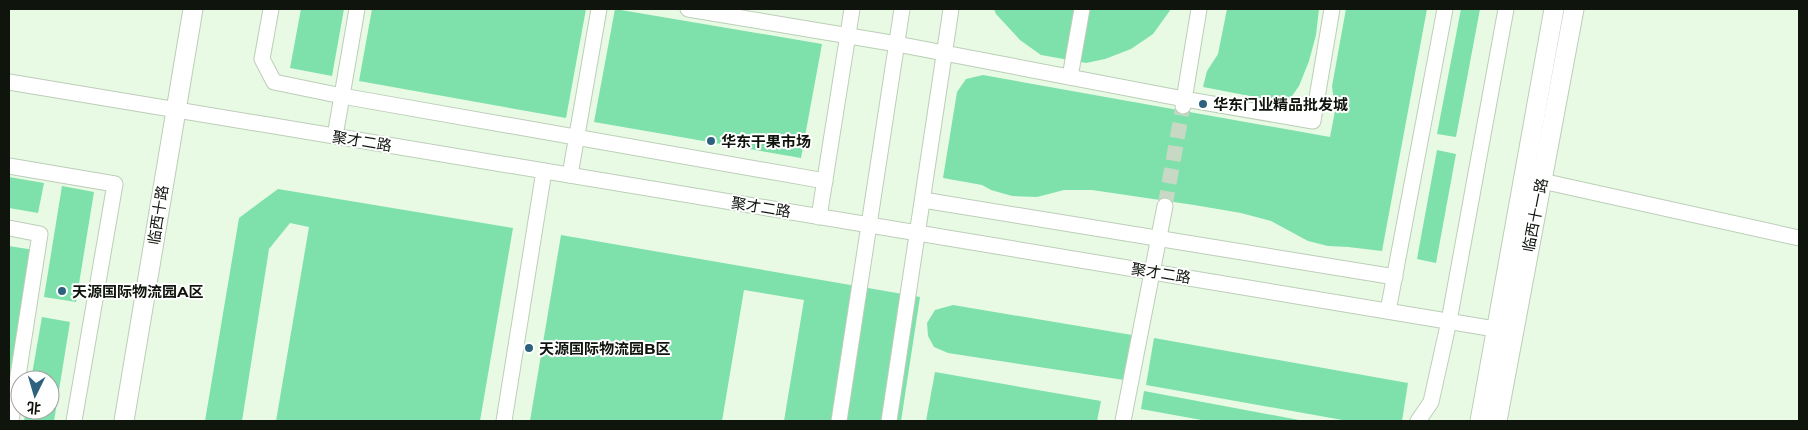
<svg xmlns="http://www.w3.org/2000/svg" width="1808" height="430" font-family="Montserrat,'Noto Sans SC',sans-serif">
	<rect width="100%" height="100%" fill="#e8fae4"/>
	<g fill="#7ee1ac">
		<path d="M301 9H344L332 76 290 68Z"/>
		<path d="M372 9H586L566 118 359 81Z"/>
		<path d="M615 9 822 44 801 158 594 122Z"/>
		<path d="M994 9H1171L1153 34 1131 49 1105 59 1086 63 1041 55 1020 40 996 14Z"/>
		<path d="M1227 9H1319L1316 35 1309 61 1299 86 1287 103 1203 87 1207 71 1218 54Z"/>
		<path d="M1346 9H1427L1382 251 1348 247 1328 246 1308 241 1271 221 1241 213 1194 205 1092 190H1064L1037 197 1012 196 991 190 982 185 943 178 957 92 966 79 983 75 1330 137 1335 111 1346 113 1334 102 1332 86Z"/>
		<path d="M1461 9H1480L1456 137 1437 134Z"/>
		<path d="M1437 150 1456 154 1436 263 1417 259Z"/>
		<path d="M9 177 44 183 38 213 9 208Z"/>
		<path d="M62 186 94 192 76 302 44 297Z"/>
		<path d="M278 189 513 228 480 421H276L309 227 290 223 269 249 242 421H205L239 218Z"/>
		<path d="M561 235 920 297 901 421H784L804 300 744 290 722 421H530Z"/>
		<path d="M9 246 34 250 9 394Z"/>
		<path d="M953 305 1132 335 1124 380 948 353 934 347 928 336 927 323 935 310Z"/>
		<path d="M42 317 70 322 54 421H24L26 410H50V380H31Z"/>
		<path d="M1154 338 1408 383 1402 421H1348L1146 385Z"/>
		<path d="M935 372 1101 401 1097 421H926Z"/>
		<path d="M1144 391 1299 420V421H1207L1141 409Z"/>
	</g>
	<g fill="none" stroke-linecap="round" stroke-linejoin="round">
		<path stroke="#c7d8c4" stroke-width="15" stroke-dasharray="15 8" stroke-linecap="butt" d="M1165 206 1183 106"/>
		<defs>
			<g id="minor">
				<path d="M271 9 262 59 274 82 342 96 825 181"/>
				<path d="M688 9 897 44 1184 99 1313 121 1332 9"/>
				<path d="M1070 77 1082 9"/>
				<path d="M9 82 1507 331"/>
				<path d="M1183 106 1199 9"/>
				<path d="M335 136 357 9"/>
				<path d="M9 166 115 184 74 421"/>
				<path d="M570 175 599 9"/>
				<path d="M1542 181 1799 238"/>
				<path d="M923 200 1395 277"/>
				<path d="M819 217 852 9"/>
				<path d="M9 228 40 234 11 421"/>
				<path d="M1388 311 1445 9"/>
				<path d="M504 421 544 171"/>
				<path d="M839 421 902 9"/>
				<path d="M889 421 951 9"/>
				<path d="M1123 421 1165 206"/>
				<path d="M1418 421 1431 402 1449 321 1506 9"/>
			</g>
			<g id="major">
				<path d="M124 421 193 9"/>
				<path d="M1480 421 1554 9"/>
				<path d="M1497 421 1574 9"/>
			</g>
		</defs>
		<use href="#minor" stroke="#bcceb8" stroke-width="17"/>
		<use href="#major" stroke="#bcceb8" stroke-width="21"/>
		<use href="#minor" stroke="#fff" stroke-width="15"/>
		<use href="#major" stroke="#fff" stroke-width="19"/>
	</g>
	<g fill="#2e617e" stroke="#fff" stroke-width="2">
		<circle cx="1203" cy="104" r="5"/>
		<circle cx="711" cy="141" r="5"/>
		<circle cx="62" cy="291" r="5"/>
		<circle cx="529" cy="348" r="5"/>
	</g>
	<g text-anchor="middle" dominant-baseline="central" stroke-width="4" stroke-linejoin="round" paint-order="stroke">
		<g font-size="15" font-weight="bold" fill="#0f150d" stroke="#fff" text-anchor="start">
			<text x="1213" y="104">华东门业精品批发城</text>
			<text x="721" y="141">华东干果市场</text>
			<text x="72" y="291">天源国际物流园A区</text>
			<text x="539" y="348">天源国际物流园B区</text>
		</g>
		<g font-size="15" fill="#0f150d" stroke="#fff">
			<text transform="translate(362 141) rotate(9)">聚才二路</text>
			<text transform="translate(761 207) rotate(9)">聚才二路</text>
			<text transform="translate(158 215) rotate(-81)">临西十路</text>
			<text transform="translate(1535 215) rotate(-79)">临西十一路</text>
			<text transform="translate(1161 273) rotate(9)">聚才二路</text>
		</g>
	</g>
	<rect width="1808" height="430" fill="none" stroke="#0f150d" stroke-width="20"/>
	<g transform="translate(35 395) rotate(185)"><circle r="24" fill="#ffffff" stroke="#9fa19e"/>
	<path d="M0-4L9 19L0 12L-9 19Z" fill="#2e617e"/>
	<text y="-8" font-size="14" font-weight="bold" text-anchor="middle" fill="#0f150d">北</text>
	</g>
</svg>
